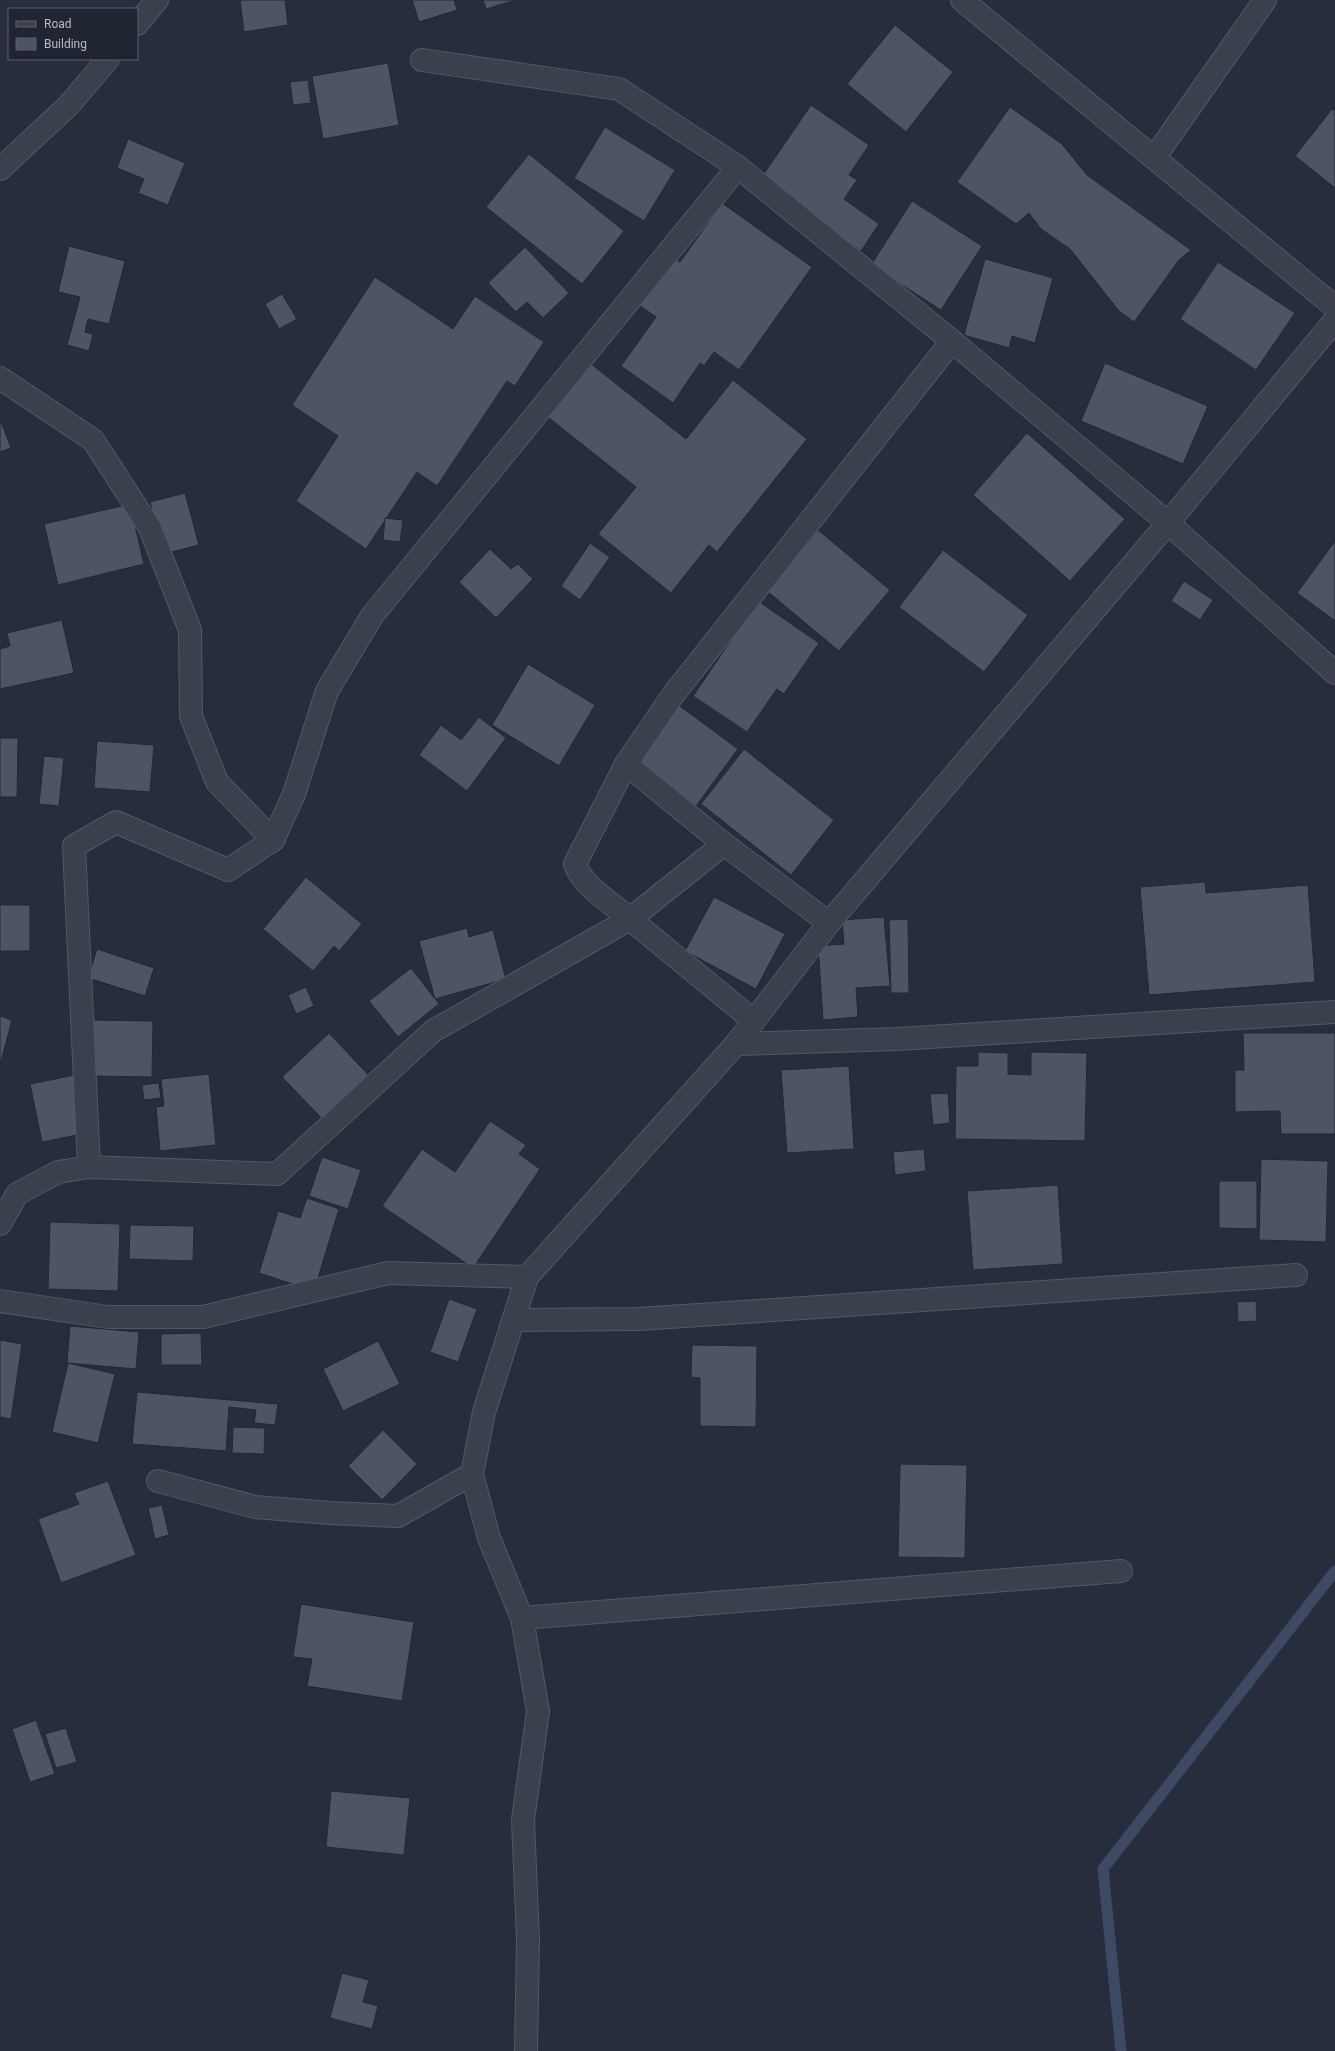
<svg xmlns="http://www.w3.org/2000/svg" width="1335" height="2051" font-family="Roboto,sans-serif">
	<rect width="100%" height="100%" fill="#272d3d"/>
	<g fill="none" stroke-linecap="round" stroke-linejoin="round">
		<path stroke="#3e4964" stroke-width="11" d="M1121 2051 1103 1869 1335 1571"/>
	</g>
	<g fill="#4d5466" stroke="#222734">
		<path d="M240 0H285L288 25 244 32Z"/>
		<path d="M412 0H454L457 10 419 22Z"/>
		<path d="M483 0H516L486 9Z"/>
		<path d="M895 25 953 72 906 132 847 84Z"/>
		<path d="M388 63 399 125 323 139 312 76Z"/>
		<path d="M308 80 311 103 293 105 290 82Z"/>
		<path d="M811 105 869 145 849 175 857 180 844 199 879 224 861 251 759 181Z"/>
		<path d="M1010 107 1062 144 1087 175 1191 250 1179 260 1134 322 1119 311 1070 249 1041 229 1029 213 1016 224 957 182Z"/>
		<path d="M1332 109 1335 111V188L1295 156Z"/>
		<path d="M605 127 675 170 644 221 574 178Z"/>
		<path d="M128 139 185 163 168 205 138 193 144 179 117 168Z"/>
		<path d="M529 154 624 231 582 284 486 207Z"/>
		<path d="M912 201 982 246 941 310 871 265Z"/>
		<path d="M722 203 812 267 739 370 714 352 704 366 700 363 673 403 621 366 656 317 636 303 669 255 680 262Z"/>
		<path d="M69 246 125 261 109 324 88 319 85 332 93 334 89 351 67 345 80 297 58 292Z"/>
		<path d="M525 247 569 293 543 318 527 302 516 312 488 283Z"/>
		<path d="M985 259 1053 278 1035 343 1012 336 1009 348 964 335Z"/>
		<path d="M1218 262 1295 313 1256 370 1180 319Z"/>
		<path d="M375 277 453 329 475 296 544 342 515 386 507 381 437 486 417 472 366 549 296 501 338 436 292 405Z"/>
		<path d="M282 294 297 319 279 329 265 304Z"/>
		<path d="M586 360 686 439 733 380 807 439 717 552 709 545 671 593 598 534 636 487 544 414Z"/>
		<path d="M1105 363 1208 406 1183 464 1081 421Z"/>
		<path d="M0 419 11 448 0 452Z"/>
		<path d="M1027 433 1125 519 1070 581 973 495Z"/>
		<path d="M185 493 199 545 164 554 150 502Z"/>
		<path d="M130 504 144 564 58 585 44 524Z"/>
		<path d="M385 518 403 520 400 542 383 540Z"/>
		<path d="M818 530 890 590 839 651 767 591Z"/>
		<path d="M1335 541V621L1297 593Z"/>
		<path d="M590 543 610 557 580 600 561 586Z"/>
		<path d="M490 549 511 569 518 564 533 579 496 618 459 582Z"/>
		<path d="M943 550 1028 615 984 672 899 607Z"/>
		<path d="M1184 581 1213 600 1200 620 1171 601Z"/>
		<path d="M758 601 819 643 784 694 777 689 747 732 693 696Z"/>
		<path d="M62 620 74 673 0 689V649L10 646 7 633Z"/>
		<path d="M528 664 595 705 559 766 492 725Z"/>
		<path d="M676 703 738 749 696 806 634 760Z"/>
		<path d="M479 717 506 738 467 791 419 755 441 725 461 740Z"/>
		<path d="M0 738H18L17 797H0Z"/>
		<path d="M97 741 154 745 150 792 94 788Z"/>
		<path d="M744 749 834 820 791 875 701 804Z"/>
		<path d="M44 756 64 758 59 806 39 804Z"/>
		<path d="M306 877 362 924 339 951 334 946 313 971 263 929Z"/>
		<path d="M1205 882 1206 893 1308 885 1315 982 1149 995 1140 887Z"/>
		<path d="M714 897 785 934 756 989 685 951Z"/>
		<rect x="0" y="905" width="30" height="46"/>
		<path d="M884 917 890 986 856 988 858 1017 823 1020 818 946 844 944 842 920Z"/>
		<path d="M908 919 909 993H891L889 920Z"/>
		<path d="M467 928 469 937 493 930 506 979 435 999 419 941Z"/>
		<path d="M97 949 154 968 145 996 88 978Z"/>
		<path d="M411 968 439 1004 398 1037 369 1001Z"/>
		<path d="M306 987 314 1006 296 1014 288 995Z"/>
		<path d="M0 1016 12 1020 0 1065Z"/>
		<path d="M90 1020 153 1021 152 1077 89 1076Z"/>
		<path d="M329 1033 375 1082 329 1126 282 1077Z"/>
		<path d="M1243 1033H1335V1134H1281L1280 1111 1235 1112V1070H1244Z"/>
		<path d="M978 1052 1008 1053V1074L1031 1075V1052L1087 1053 1085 1141 955 1139 956 1066H978Z"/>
		<path d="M849 1066 854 1149 787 1153 781 1070Z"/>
		<path d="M209 1074 216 1145 160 1151 156 1107 164 1106 161 1079Z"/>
		<path d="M75 1075 87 1133 42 1142 30 1084Z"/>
		<path d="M159 1083 161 1098 144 1100 142 1085Z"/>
		<path d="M948 1093 950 1123 933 1125 930 1094Z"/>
		<path d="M490 1121 526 1145 519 1154 540 1169 473 1268 382 1206 422 1149 455 1172Z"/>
		<path d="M924 1149 926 1171 895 1175 893 1152Z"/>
		<path d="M322 1157 361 1170 348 1209 309 1196Z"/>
		<path d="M1261 1159 1328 1161 1326 1242 1259 1240Z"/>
		<path d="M1219 1181H1257V1229L1219 1228Z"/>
		<path d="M1058 1185 1063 1264 973 1270 967 1191Z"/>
		<path d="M307 1198 339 1209 314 1291 259 1273 278 1211 300 1218Z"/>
		<path d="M50 1222 120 1224 118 1291 48 1289Z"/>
		<path d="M130 1225 194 1226 193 1261 129 1259Z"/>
		<path d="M449 1299 477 1309 458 1362 430 1352Z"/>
		<path d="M1256 1301 1257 1321 1238 1322 1237 1302Z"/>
		<path d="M70 1326 139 1332 136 1369 67 1363Z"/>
		<path d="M201 1333 202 1365H161V1334Z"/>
		<path d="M0 1340 22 1344 11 1419 0 1417Z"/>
		<path d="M378 1341 400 1384 343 1411 323 1369Z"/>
		<path d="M692 1345 757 1346 756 1427 700 1426V1378L691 1377Z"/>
		<path d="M68 1363 115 1374 98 1443 52 1432Z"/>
		<path d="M137 1392 278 1404 275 1425 254 1423 256 1410 229 1407 226 1451 132 1444Z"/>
		<path d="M233 1427 265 1428 264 1454 232 1453Z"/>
		<path d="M383 1430 417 1464 382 1500 348 1466Z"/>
		<path d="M900 1464 967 1465 965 1558 898 1557Z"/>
		<path d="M108 1481 136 1555 61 1583 38 1519 79 1504 74 1493Z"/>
		<path d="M162 1505 169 1535 155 1539 148 1508Z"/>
		<path d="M301 1604 414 1622 402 1701 307 1686 312 1659 293 1657Z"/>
		<path d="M36 1720 55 1774 30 1782 12 1729Z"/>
		<path d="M66 1728 77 1762 56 1768 45 1734Z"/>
		<path d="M331 1791 410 1798 404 1855 326 1847Z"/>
		<path d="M342 1973 369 1980 363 2002 378 2006 372 2029 330 2018Z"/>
	</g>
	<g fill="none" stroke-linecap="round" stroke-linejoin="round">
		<defs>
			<g id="minor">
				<path d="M962 0 1335 307"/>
				<path d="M137 24 157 0"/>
				<path d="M422 60 619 89 738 167 952 341 1168 523 1335 673"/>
				<path d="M1154 158 1265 0"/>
				<path d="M0 169 68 106 108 59"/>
				<path d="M0 378 93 440 150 528 190 630 191 716 217 782 273 840"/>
				<path d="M626 764 724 844 829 923"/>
				<path d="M724 844 630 919C612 903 583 887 575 864L626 764 673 695 952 341"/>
				<path d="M736 1044 897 1039 1335 1012"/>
				<path d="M89 1167 74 846 116 822 228 870 273 840 294 794 327 691 372 616 738 167"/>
				<path d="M0 1224 17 1194 58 1172 89 1167 277 1174 433 1031 630 919 754 1021"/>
				<path d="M0 1301 108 1317H203L388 1273 527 1277 736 1044 829 923 1168 523 1335 320"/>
				<path d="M513 1320 639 1319 1296 1275"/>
				<path d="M472 1474 489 1538 522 1618 538 1711 523 1820 528 1940 526 2051"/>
				<path d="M158 1481 255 1507 330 1513 398 1516 472 1474 484 1412 527 1277"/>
				<path d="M522 1618 1121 1571"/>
			</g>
		</defs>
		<use href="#minor" stroke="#535865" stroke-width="24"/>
		<use href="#minor" stroke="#3b404d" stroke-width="22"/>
	</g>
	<rect x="8" y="8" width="130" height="52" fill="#202532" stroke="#5c616e"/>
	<rect x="16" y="21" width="20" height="6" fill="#3b404d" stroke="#5c616e"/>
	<text x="44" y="28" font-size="12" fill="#b7bbc8">Road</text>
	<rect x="16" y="38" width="20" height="12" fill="#4d5466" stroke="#5c616e"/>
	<text x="44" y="48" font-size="12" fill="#b7bbc8">Building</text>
</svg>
